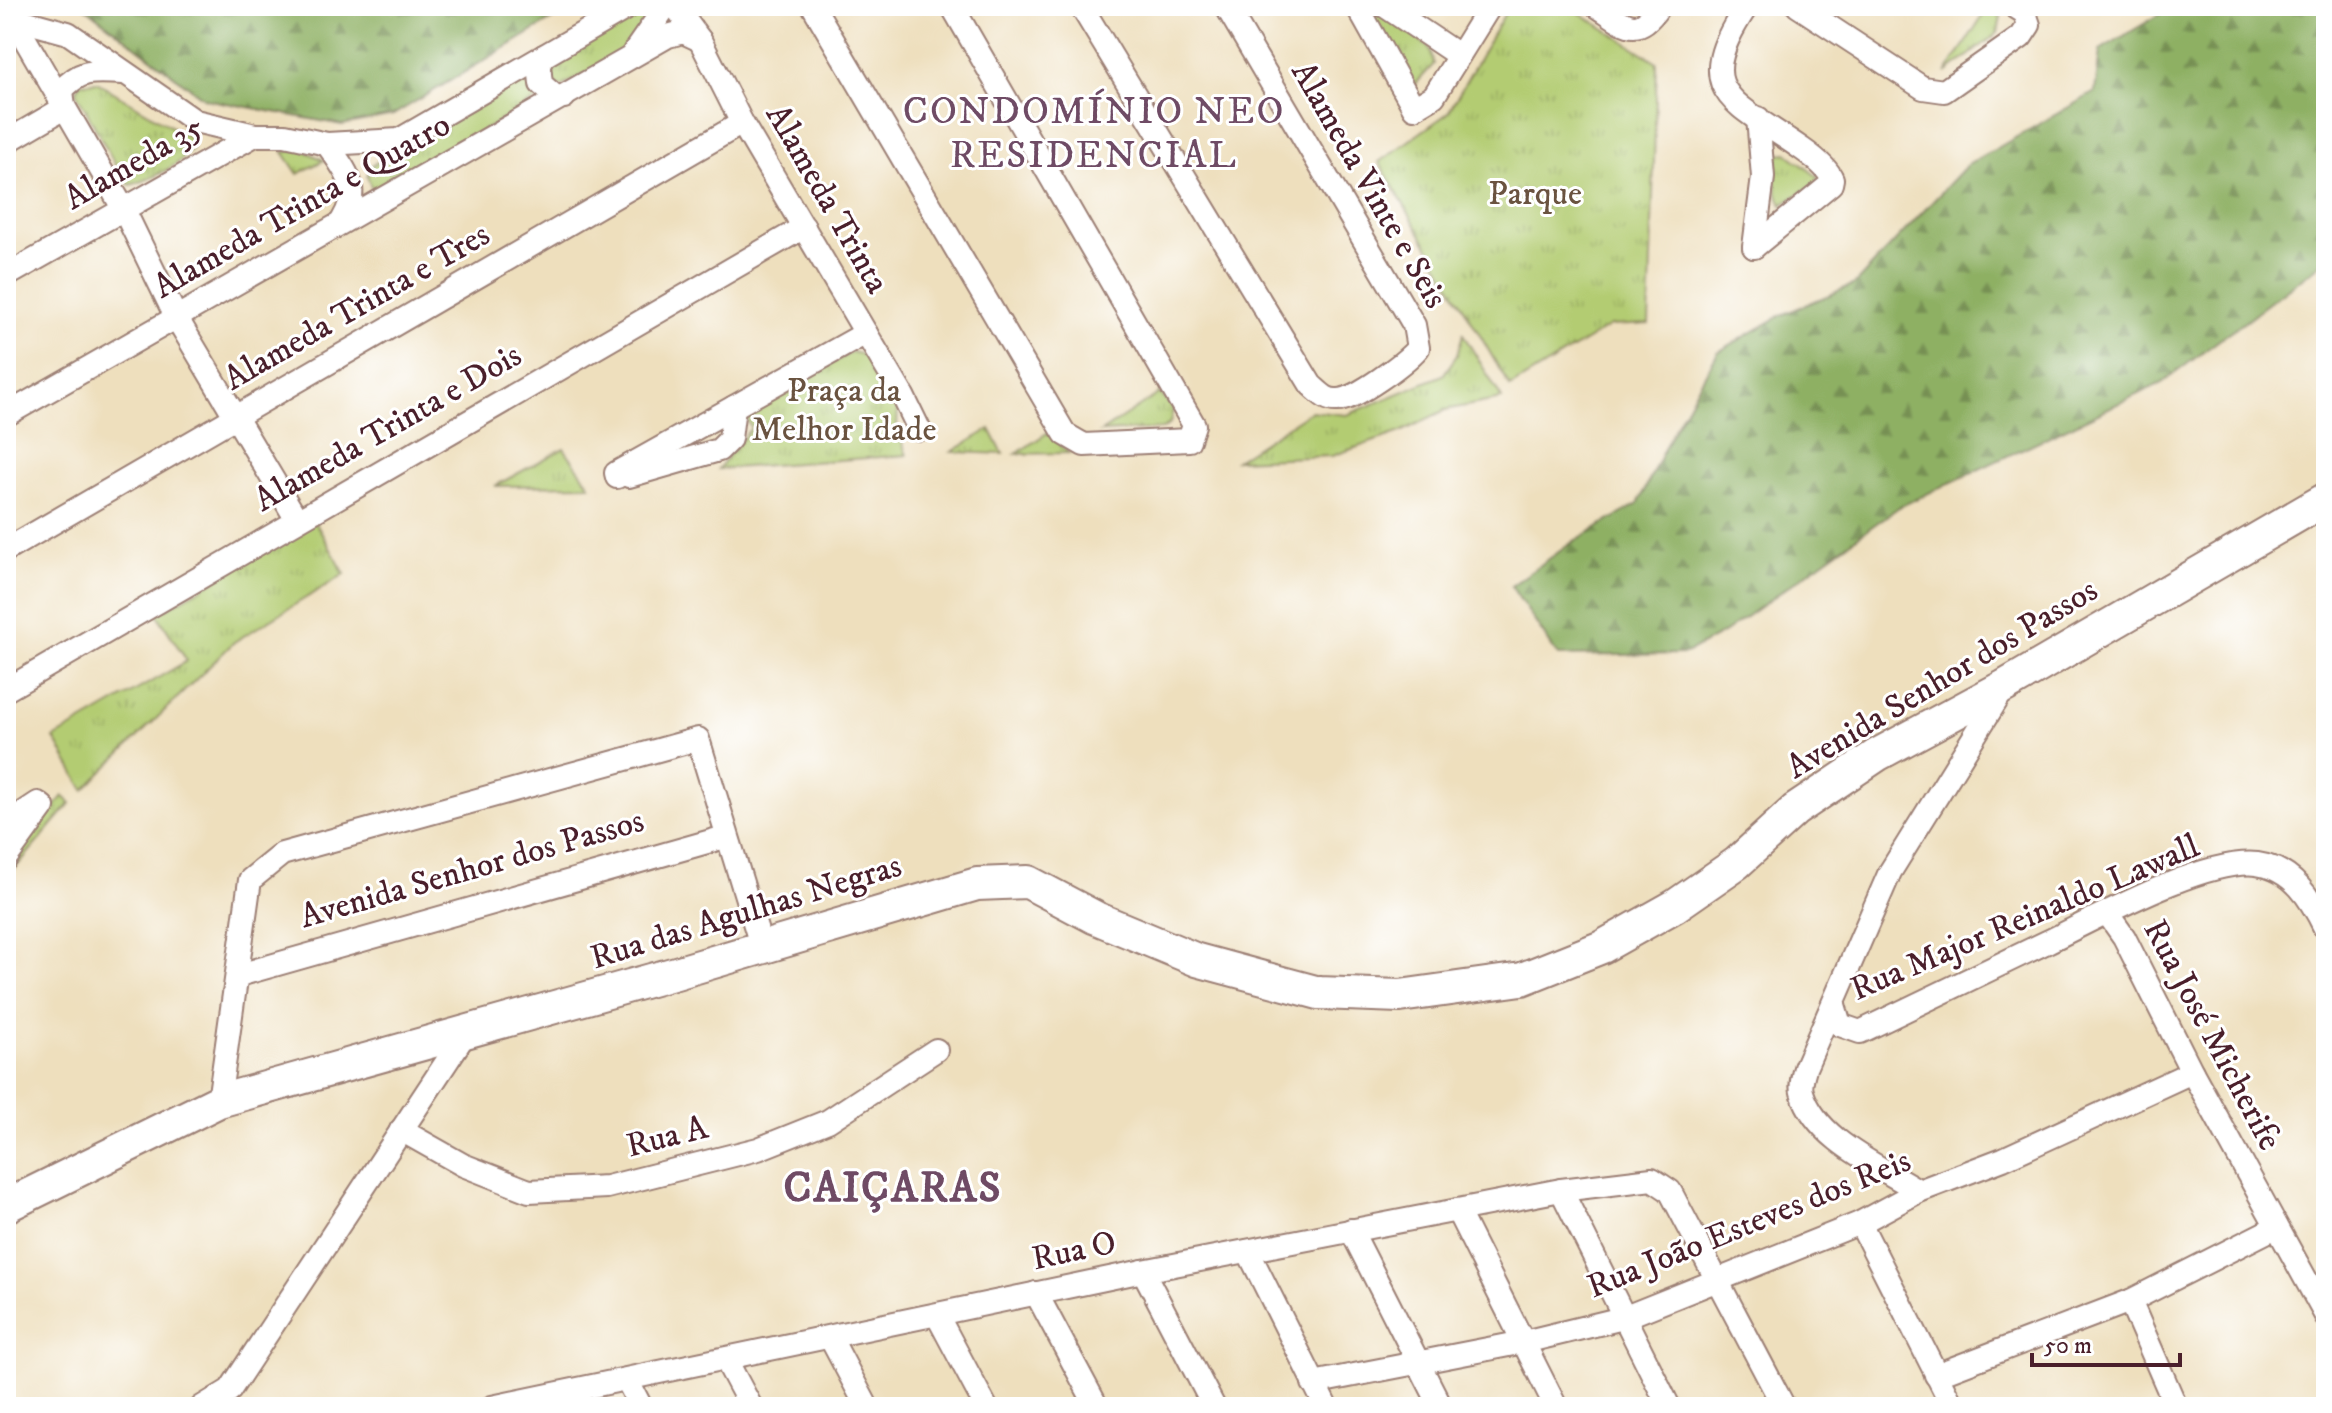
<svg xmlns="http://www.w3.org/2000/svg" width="2332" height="1413" font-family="'IM FELL DW Pica',serif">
	<defs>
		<pattern id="forest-firs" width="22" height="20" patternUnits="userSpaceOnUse" patternTransform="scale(2)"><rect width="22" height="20" fill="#8eb064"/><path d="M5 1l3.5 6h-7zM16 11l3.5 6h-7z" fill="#768f53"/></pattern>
		<pattern id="park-tufts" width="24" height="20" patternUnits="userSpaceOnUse" patternTransform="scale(2)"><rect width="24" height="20" fill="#b3cc72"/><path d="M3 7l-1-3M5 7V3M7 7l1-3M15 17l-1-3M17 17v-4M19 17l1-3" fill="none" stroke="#9baf63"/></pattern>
	</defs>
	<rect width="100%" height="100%" fill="#fff"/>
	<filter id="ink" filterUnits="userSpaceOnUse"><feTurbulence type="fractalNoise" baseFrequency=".0125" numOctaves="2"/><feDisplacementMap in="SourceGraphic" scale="16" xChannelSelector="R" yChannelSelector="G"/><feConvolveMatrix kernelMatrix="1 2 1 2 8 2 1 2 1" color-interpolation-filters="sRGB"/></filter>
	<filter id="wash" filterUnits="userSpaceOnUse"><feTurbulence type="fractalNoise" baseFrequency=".006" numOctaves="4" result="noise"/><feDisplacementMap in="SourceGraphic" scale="32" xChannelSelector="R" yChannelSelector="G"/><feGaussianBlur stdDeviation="1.8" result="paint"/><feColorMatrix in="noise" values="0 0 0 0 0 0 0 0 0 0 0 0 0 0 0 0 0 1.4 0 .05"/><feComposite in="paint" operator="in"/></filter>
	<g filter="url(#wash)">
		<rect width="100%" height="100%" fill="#eedfbd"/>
		<g fill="url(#forest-firs)" stroke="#6c6848" stroke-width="2">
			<path d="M83 6H575L393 115 342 125 205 99Z"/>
			<path d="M2174 6H2326V260L2162 383 1899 507 1725 632 1685 654 1558 656 1511 586 1574 541 1638 504 1671 434 1718 352 1782 315 1855 284 1966 166 2095 92 2100 50Z"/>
		</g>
		<g fill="url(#park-tufts)" stroke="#7e764e" stroke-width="2">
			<path d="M641 6H656L632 49 561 87 553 84 548 68 551 59Z"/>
			<path d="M1364 6H1370L1429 47 1434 64 1413 87Z"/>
			<path d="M1509 6H1569L1657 62 1649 324 1610 326 1510 387 1379 162 1448 113Z"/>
			<path d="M1989 6 2001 16 1998 33 1946 73Z"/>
			<path d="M530 71 542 96 380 192 371 187 367 176 372 165Z"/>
			<path d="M97 82 190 138 193 148C181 165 150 180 130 185L123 179 76 92 80 83Z"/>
			<path d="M301 149 324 160 298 174 283 152Z"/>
			<path d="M1787 153 1818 177 1816 183 1782 205C1775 193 1774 168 1779 154Z"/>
			<path d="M1463 334 1502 399 1445 410 1401 432 1332 456 1236 460 1311 411 1347 415 1443 375 1457 355Z"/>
			<path d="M852 352 867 356 898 404 897 430 907 455 718 469 751 428 744 414Z"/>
			<path d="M1160 393 1173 409 1170 423 1163 429 1101 432Z"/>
			<path d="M990 429 1003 454 952 452Z"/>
			<path d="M1047 433 1069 453 1016 454Z"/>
			<path d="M564 448 590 485 495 486Z"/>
			<path d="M315 522 345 574 234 642 84 790 54 738 187 661 157 614Z"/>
			<path d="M63 796 71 803 6 879V869Z"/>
		</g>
	</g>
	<g filter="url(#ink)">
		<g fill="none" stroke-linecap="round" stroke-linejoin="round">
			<defs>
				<g id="street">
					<path d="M675 6 700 40 742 123 903 396 919 429"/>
					<path d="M813 6 1065 434 1084 445 1189 440 1194 425 952 6"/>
					<path d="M1081 6 1311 385C1319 392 1326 401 1338 400 1355 400 1406 362 1418 348L1414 325 1226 6"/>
					<path d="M1357 6 1414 108 1434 96 1490 6"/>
					<path d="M1385 6 1458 55"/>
					<path d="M1597 6C1625 24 1637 40 1659 6"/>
					<path d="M1747 6C1688 93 1734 101 1802 149 1812 156 1828 168 1832 179L1831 184 1754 247"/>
					<path d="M1798 6 1923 88 1944 91 2021 37 2029 25 2025 13 2014 6"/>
					<path d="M11 15 123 208 176 317 297 520"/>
					<path d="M6 16 68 33 195 121 255 135H285L327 144 399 140 630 6"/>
					<path d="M634 52 666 6"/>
					<path d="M544 56 539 64 541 84 556 97H564"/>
					<path d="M6 142 64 108 62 90C82 68 94 72 123 73"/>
					<path d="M327 144C347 173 362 188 342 221"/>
					<path d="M1754 247 1763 177 1758 118"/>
					<path d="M6 276 255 135"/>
					<path d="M6 415 668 36 683 32 700 40"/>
					<path d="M629 476 719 450 730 439 734 407"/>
					<path d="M617 477 616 473 866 333"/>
					<path d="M6 550 742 123"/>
					<path d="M6 690 804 227"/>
					<path d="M6 824 38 803 43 807 6 858"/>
					<path d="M2107 913 2124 937 2192 1072 2326 1316"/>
					<path d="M239 975 725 837"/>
					<path d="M1834 1005 1840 1025 1860 1032C1922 1002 1985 972 2047 942 2097 918 2204 858 2257 864 2293 869 2311 899 2325 928"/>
					<path d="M219 1101 250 880 282 854 698 739 761 945"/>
					<path d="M401 1130 463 1165 529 1191 607 1187 758 1149 828 1121 936 1050"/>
					<path d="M1561 1190 1669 1407"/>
					<path d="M1919 1191C1880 1166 1816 1140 1802 1092 1800 1085 1803 1075 1805 1068L1890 872 2003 690"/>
					<path d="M1457 1210 1556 1407"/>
					<path d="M1860 1223 1953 1407"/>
					<path d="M1351 1230 1441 1407"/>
					<path d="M1248 1251 1326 1407"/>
					<path d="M1143 1271 1214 1407"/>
					<path d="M1036 1293 1097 1407"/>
					<path d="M2130 1301 2176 1407"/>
					<path d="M937 1315 986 1407"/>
					<path d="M830 1337 867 1407"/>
					<path d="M726 1360 751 1407"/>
					<path d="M1936 1375 2130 1301 2276 1227"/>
					<path d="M627 1380 641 1407"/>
					<path d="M1313 1383 1524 1342 1623 1318 1860 1223 1919 1191 2003 1159 2192 1072"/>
					<path d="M202 1407 230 1390 465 1034"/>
					<path d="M492 1407 1143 1271 1561 1190 1652 1179 1670 1191 1784 1407"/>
				</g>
				<path id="secondary" d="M6 1206 219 1101 676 973 977 884 1028 882 1096 918 1197 960 1319 993 1400 996 1522 979 1602 947 1675 906 1737 863 1795 810 1877 755 2005 686 2326 499"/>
			</defs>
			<use href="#street" stroke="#9c7f74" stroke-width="26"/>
			<use href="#secondary" stroke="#9c7f74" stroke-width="36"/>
			<use href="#street" stroke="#fff" stroke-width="22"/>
			<use href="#secondary" stroke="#fff" stroke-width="32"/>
		</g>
	</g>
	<g text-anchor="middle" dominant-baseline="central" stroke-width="6" stroke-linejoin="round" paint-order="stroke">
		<g font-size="34" fill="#4a1f2b" stroke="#fff">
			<text transform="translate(134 163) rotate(-30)">Alameda 35</text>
			<text transform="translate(1369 185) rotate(60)">Alameda Vinte e Seis</text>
			<text transform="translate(827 199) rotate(60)">Alameda Trinta</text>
			<text transform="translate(302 206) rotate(-30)">Alameda Trinta e Quatro</text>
			<text transform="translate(357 307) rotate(-30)">Alameda Trinta e Tres</text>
			<text transform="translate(388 428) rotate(-30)">Alameda Trinta e Dois</text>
			<text transform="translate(1942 679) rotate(-31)">Avenida Senhor dos Passos</text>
			<text transform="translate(472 869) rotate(-16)">Avenida Senhor dos Passos</text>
			<text transform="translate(746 912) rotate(-17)">Rua das Agulhas Negras</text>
			<text transform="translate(2025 918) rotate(-23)">Rua Major Reinaldo Lawall</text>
			<text transform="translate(2212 1035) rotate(62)">Rua José Micherife</text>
			<text transform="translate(667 1137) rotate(-14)">Rua A</text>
			<text transform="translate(1749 1224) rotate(-22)">Rua João Esteves dos Reis</text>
			<text transform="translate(1074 1251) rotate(-12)">Rua O</text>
		</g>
		<g font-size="34" fill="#6a5340" stroke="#fff">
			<text x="1535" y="194">Parque</text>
			<text x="844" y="391">Praça da<tspan x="844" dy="39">Melhor Idade</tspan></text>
		</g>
		<g font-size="38" letter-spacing="2" fill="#6f4b65" stroke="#fff">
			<text x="1094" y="112">CONDOMÍNIO NEO<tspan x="1094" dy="44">RESIDENCIAL</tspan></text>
		</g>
		<g font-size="42" font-weight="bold" letter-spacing="2" fill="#6f4b65" stroke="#fff">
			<text x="893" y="1189">CAIÇARAS</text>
		</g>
	</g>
	<rect width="2332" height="1413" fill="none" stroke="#fff" stroke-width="32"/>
	<path d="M2032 1353v12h148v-12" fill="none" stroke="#4a1f2b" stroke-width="4"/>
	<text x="2044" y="1353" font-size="24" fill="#4a1f2b" stroke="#ffffff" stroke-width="6" paint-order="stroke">50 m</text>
</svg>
